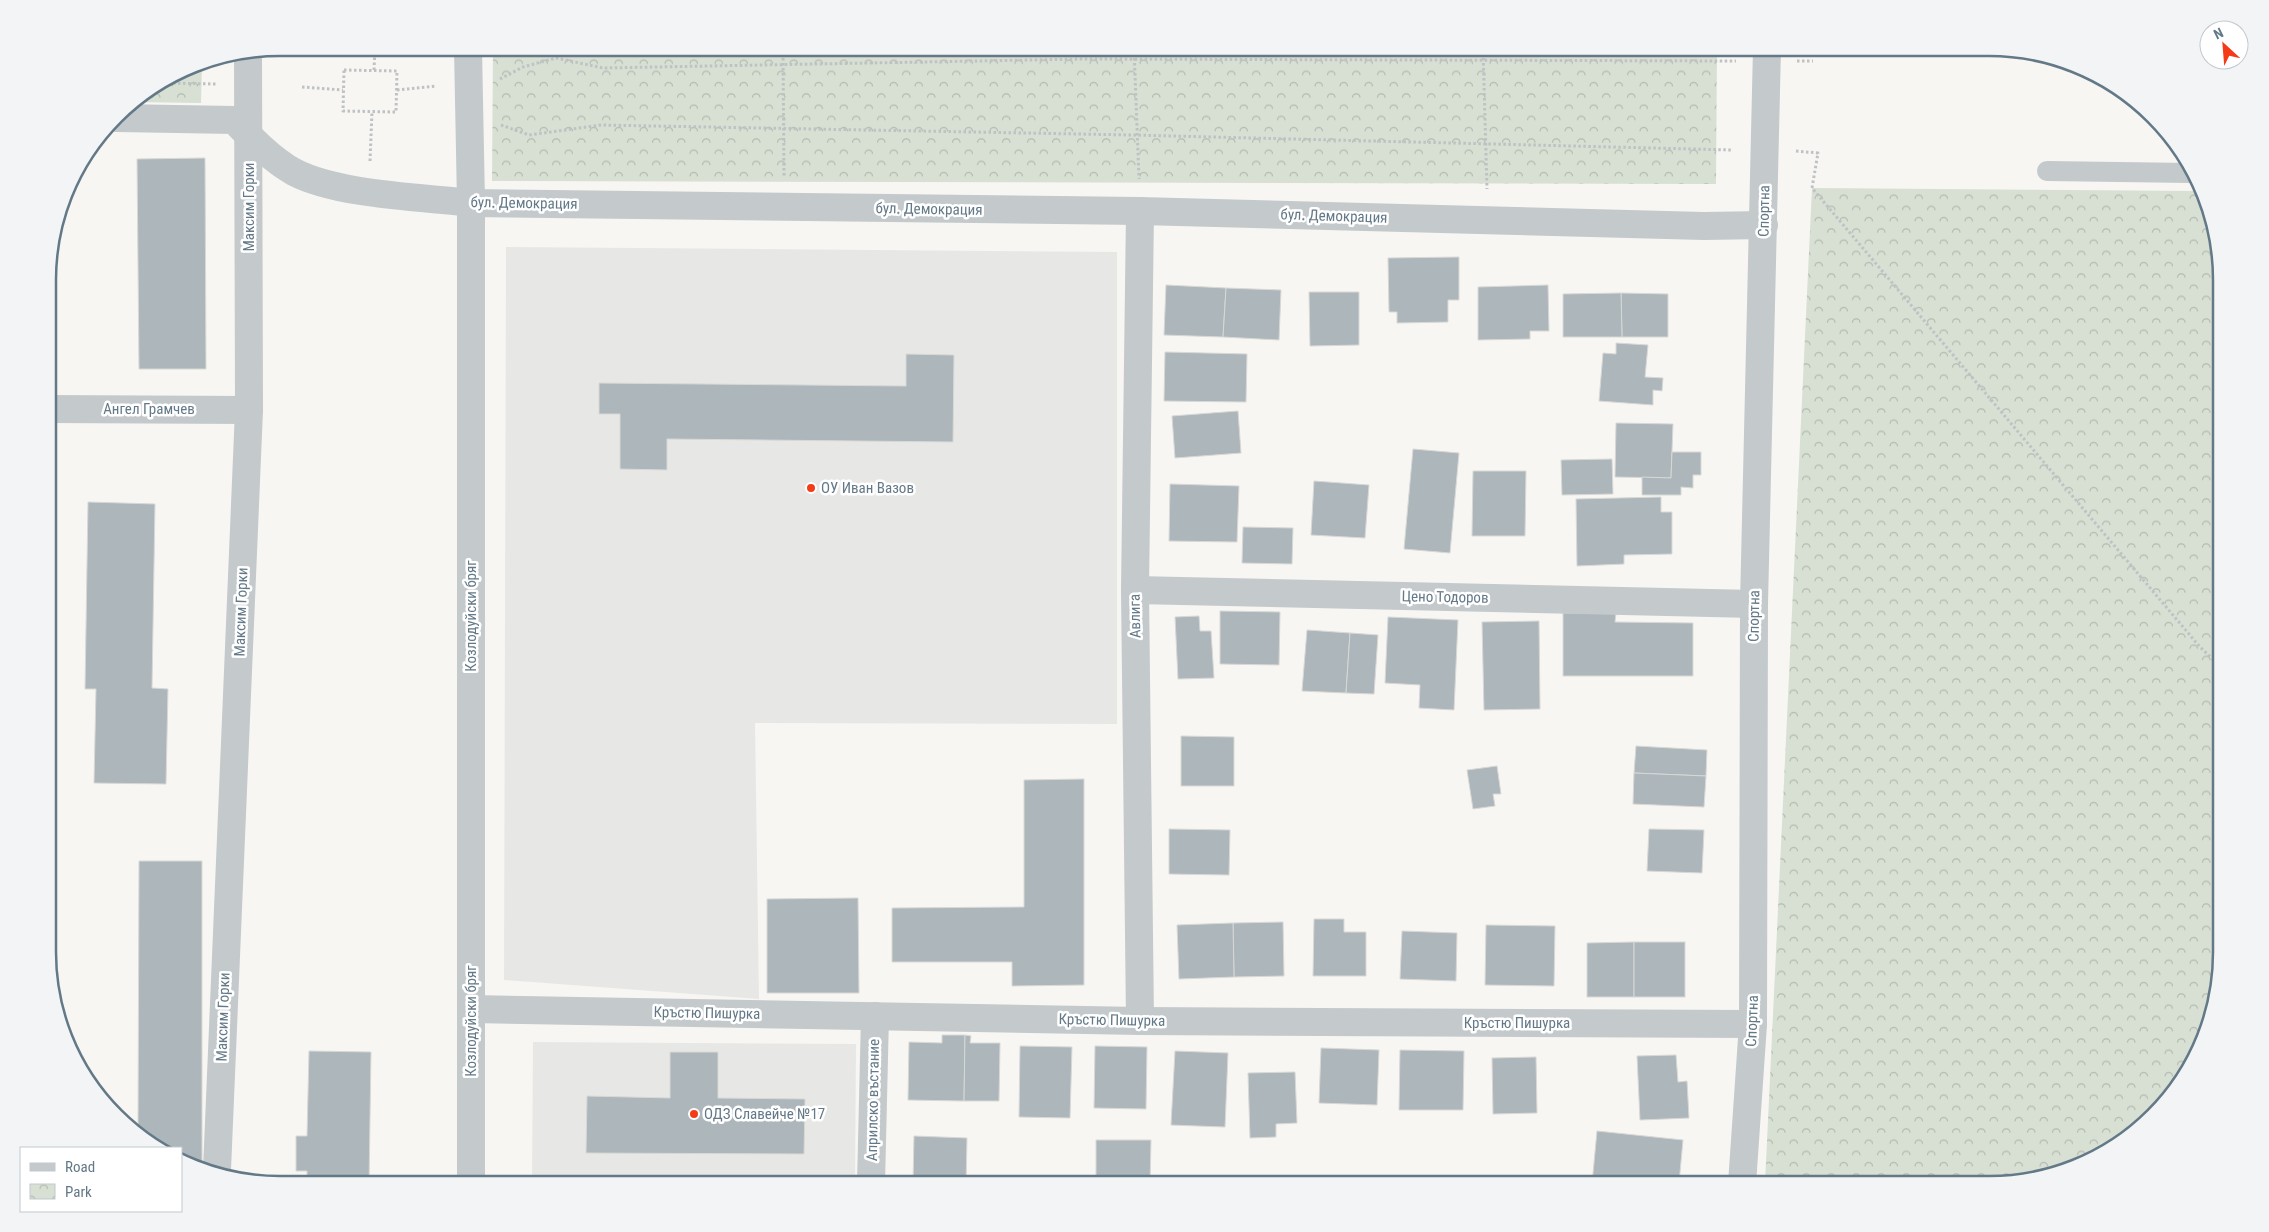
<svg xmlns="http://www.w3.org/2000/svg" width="2269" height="1232" font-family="'Roboto Condensed',sans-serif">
	<defs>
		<pattern id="park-crowns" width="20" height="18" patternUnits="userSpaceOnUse" patternTransform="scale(1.25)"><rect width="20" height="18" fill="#d8dfd3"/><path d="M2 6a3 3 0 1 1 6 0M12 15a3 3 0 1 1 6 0" fill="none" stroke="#b3bab1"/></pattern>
	</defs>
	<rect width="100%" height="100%" fill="#f7f6f3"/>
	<g fill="#e7e8e6">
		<path d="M506 247 1117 252V724L755 723 759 999 504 980Z"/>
		<path d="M533 1042 856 1044 855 1184H532Z"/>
	</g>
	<g fill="url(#park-crowns)">
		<path d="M493 48H1717L1716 184 492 181Z"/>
		<path d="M202 63 201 103 132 102 191 65Z"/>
		<path d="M1812 188 2197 191 2220 250 2221 952 2197 1055 2164 1105 2118 1145 2063 1172 2004 1184H1765Z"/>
	</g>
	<g fill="#acb6bb" stroke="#d8d8d5">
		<path d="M205 158 206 369H139L137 159Z"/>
		<path d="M1459 257V300H1448V322L1397 323V312H1389L1388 258Z"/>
		<path d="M1166 285 1226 288 1223 337 1164 335Z"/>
		<path d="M1548 285 1549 331H1530V339L1478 340V287Z"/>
		<path d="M1226 288 1281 290 1279 340 1223 337Z"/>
		<path d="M1309 292H1359V345L1310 346Z"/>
		<path d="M1621 293 1668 294V337H1622Z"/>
		<path d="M1621 293 1622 337H1563V294Z"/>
		<path d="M1616 343 1648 345 1645 377 1663 378 1662 391 1653 390V405L1599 401 1603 353 1616 354Z"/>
		<path d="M1165 352 1247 354 1246 402 1164 401Z"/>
		<path d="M906 354 954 355 953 442 667 439V470L620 469V414H599V383L906 386Z"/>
		<path d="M1238 411 1241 453 1175 458 1172 416Z"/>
		<path d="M1616 423 1673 424 1671 478 1615 477Z"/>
		<path d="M1413 449 1459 453 1450 553 1404 549Z"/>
		<path d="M1672 452H1701V475H1693V488L1681 487V495H1642V477L1671 478Z"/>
		<path d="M1612 459 1613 494 1562 495 1561 460Z"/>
		<path d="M1473 471H1526L1525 536H1472Z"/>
		<path d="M1314 481 1369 485 1365 538 1311 535Z"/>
		<path d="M1170 484 1239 486 1237 542 1169 541Z"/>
		<path d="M1661 497V512H1672V554L1624 555V564L1577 566 1576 499Z"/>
		<path d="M88 502 155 504 152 688 168 689 166 784 94 783 96 689H85Z"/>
		<path d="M1243 527 1293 528 1292 564 1242 563Z"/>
		<path d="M1220 611 1280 612 1279 665 1220 664Z"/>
		<path d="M1563 613H1616L1615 622 1693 623V676H1563Z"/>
		<path d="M1199 616 1200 631H1211L1214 678 1178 679 1175 617Z"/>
		<path d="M1388 617 1458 620 1454 710 1419 708 1420 685 1385 683Z"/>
		<path d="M1539 621 1540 709 1484 710 1482 622Z"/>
		<path d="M1307 630 1350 633 1346 693 1302 691Z"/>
		<path d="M1350 633 1378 635 1374 694 1346 693Z"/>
		<path d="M1181 736 1234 737V786H1181Z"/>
		<path d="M1636 746 1707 750 1706 776 1634 773Z"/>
		<path d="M1497 766 1501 794H1493L1495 806 1473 809 1467 770Z"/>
		<path d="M1634 773 1706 776 1704 807 1633 804Z"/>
		<path d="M1084 779V985L1012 986V962H892V908L1024 907V780Z"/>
		<path d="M1169 829 1230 830 1229 875 1169 874Z"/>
		<path d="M1649 829 1704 830 1702 873 1647 871Z"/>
		<path d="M139 861H202V1166L181 1161V1148H162L138 1128Z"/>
		<path d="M858 898 859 993H767V899Z"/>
		<path d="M1314 919H1344V932H1366V976H1313Z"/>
		<path d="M1283 922 1284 976 1234 977 1233 923Z"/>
		<path d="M1233 923 1234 977 1179 979 1177 925Z"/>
		<path d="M1486 925 1555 926 1554 986 1485 985Z"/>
		<path d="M1402 931 1457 933 1456 981 1400 979Z"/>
		<path d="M1634 942V997H1587V943Z"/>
		<rect x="1634" y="942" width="51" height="55"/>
		<path d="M942 1035H965L964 1101 908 1100 909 1042 942 1043Z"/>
		<path d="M965 1035 971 1036 970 1043H1000L999 1101H964Z"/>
		<path d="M1020 1046 1072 1047 1070 1118 1019 1117Z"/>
		<path d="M1095 1046 1147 1047 1146 1109 1094 1108Z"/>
		<path d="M1321 1048 1379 1050 1377 1105 1319 1103Z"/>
		<path d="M1400 1050 1464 1051 1463 1110H1399Z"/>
		<path d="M309 1051 371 1052 369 1184H307V1171H296V1136H307Z"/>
		<path d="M1175 1051 1228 1053 1225 1127 1171 1125Z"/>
		<path d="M670 1052H718V1098L805 1099 804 1154 586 1153 587 1096 670 1098Z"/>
		<path d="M1676 1055 1678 1082 1687 1081 1689 1118 1640 1120 1637 1056Z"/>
		<path d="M1536 1057 1537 1113 1493 1114 1492 1058Z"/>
		<path d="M1295 1072 1297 1123 1276 1124V1137L1250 1138 1248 1073Z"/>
		<path d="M1597 1131 1683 1140 1679 1183 1635 1179 1634 1184H1592Z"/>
		<path d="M914 1136 967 1138 966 1184H913Z"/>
		<path d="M1096 1140H1151L1150 1184H1096Z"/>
	</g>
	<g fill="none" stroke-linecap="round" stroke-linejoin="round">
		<g stroke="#bfc2c4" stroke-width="3" stroke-dasharray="2.5 2.5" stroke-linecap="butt">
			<path d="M783 48 784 176"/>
			<path d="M1134 48 1139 179"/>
			<path d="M1483 48 1487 189"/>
			<path d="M1797 61H1813"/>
			<path d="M344 70 397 71 396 112 343 111Z"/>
			<path d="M374 70 375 48"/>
			<path d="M500 79 523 67 556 58 603 68 1083 59 1736 61"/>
			<path d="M163 83 217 84"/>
			<path d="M302 87 343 90"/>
			<path d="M397 90 436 86"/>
			<path d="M501 125 529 135 601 125 1131 135 1732 150"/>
			<path d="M1796 151 1818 153 1812 188 2200 647 2221 667"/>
			<path d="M370 161 372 112"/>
		</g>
		<path stroke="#c4c9cc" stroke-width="20" d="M2047 171 2191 173"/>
		<g stroke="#c4c9cc" stroke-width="28">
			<path d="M468 48 471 203V1184"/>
			<path d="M117 118 234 120C252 139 271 159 294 172 338 195 421 197 471 203L1140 211 1704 226 1764 225"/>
			<path d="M1140 211 1135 590 1140 1021"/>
			<path d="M48 409 249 410"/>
			<path d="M1135 590 1754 604"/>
			<path d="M471 1009 1140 1021 1753 1024"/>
			<path d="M217 1170 249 410 248 54"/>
			<path d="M871 1184 875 1016"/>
			<path d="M1742 1184 1753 1024 1754 604 1767 48"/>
		</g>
	</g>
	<g fill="#f33b17" stroke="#fff" stroke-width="2">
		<circle cx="811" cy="488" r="5"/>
		<circle cx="694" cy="1114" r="5"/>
	</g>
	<g text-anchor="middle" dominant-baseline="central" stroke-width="5" stroke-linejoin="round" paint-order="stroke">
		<g font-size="15" fill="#637987" stroke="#fff">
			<text transform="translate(524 203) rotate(1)">бул. Демокрация</text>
			<text transform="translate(249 207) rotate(-90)">Максим Горки</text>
			<text transform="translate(929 209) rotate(1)">бул. Демокрация</text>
			<text transform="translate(1764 211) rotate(-89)">Спортна</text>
			<text transform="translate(1334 216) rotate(2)">бул. Демокрация</text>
			<text x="149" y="409">Ангел Грамчев</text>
			<text transform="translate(1445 597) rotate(1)">Цено Тодоров</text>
			<text transform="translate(241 612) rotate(-88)">Максим Горки</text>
			<text transform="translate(471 616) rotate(-90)">Козлодуйски бряг</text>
			<text transform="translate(1135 616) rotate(-91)">Авлига</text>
			<text transform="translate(1754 616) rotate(-89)">Спортна</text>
			<text transform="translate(707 1013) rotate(1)">Кръстю Пишурка</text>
			<text transform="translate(223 1017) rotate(-88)">Максим Горки</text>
			<text transform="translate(1112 1020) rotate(1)">Кръстю Пишурка</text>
			<text transform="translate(471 1021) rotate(-90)">Козлодуйски бряг</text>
			<text transform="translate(1752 1021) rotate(-88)">Спортна</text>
			<text x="1517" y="1023">Кръстю Пишурка</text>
			<text transform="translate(873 1100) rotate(-89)">Априлско въстание</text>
		</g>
		<g font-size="15" fill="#637987" stroke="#fff" text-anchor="start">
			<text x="821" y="488">ОУ Иван Вазов</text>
			<text x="704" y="1114">ОДЗ Славейче №17</text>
		</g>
	</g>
	<path d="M0 0H2269V1232H0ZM280 56H1989A224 224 0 0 1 2213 280V952A224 224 0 0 1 1989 1176H280A224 224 0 0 1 56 952V280A224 224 0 0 1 280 56Z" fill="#f3f4f5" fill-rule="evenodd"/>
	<path fill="none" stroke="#637987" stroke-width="2.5" d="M280 56H1989A224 224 0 0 1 2213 280V952A224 224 0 0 1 1989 1176H280A224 224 0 0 1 56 952V280A224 224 0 0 1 280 56Z"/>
	<rect x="20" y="1147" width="162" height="65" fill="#ffffff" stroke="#c1c9cf"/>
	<rect x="30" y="1163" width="25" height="8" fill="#c4c9cc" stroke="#c1c9cf"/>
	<text x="65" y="1172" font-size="15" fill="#637987">Road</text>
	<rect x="30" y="1184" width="25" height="15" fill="url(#park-crowns)" stroke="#c1c9cf"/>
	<text x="65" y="1197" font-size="15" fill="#637987">Park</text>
	<g transform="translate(2224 45) rotate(334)"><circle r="24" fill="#ffffff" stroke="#c1c9cf"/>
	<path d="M0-4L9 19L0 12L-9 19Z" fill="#f33b17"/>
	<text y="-8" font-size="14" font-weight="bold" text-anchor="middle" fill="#637987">N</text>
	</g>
</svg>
